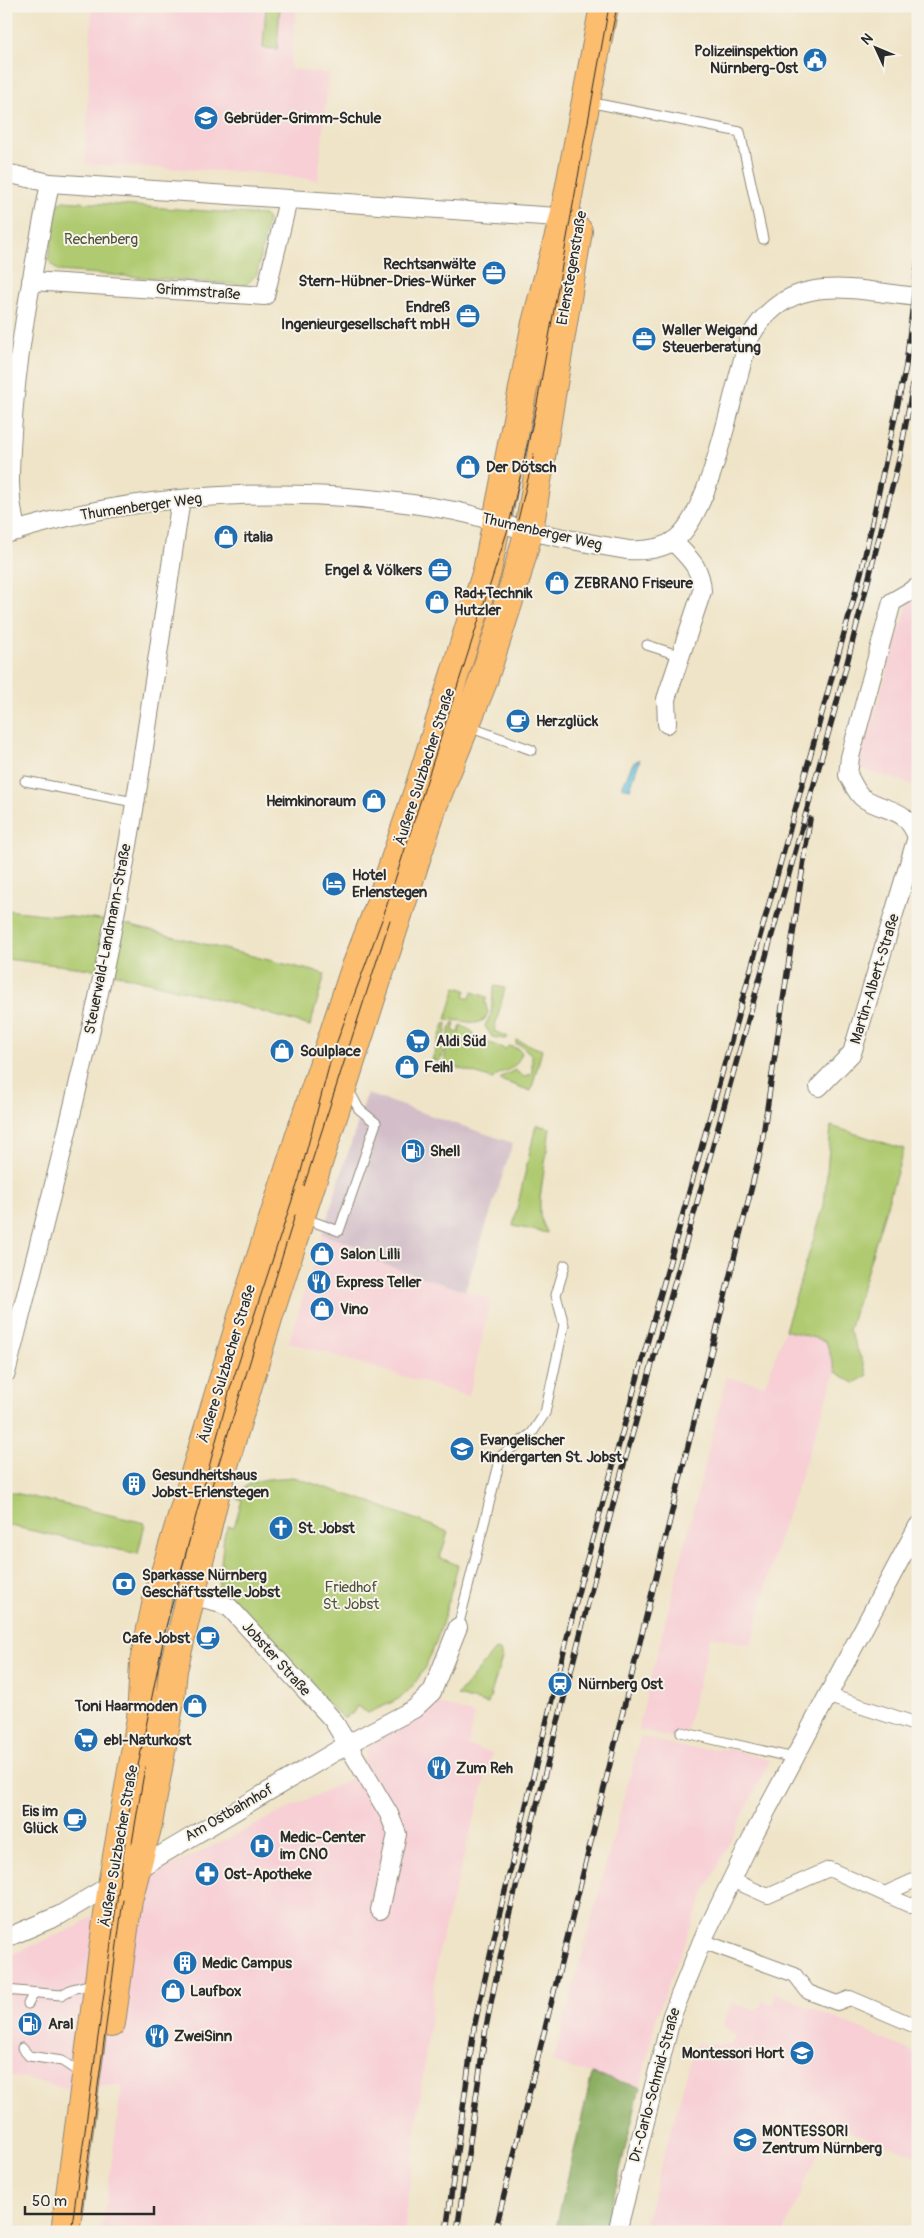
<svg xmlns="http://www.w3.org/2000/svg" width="924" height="2238" font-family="Pangolin,sans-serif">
	<rect width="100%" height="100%" fill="#f7f3e8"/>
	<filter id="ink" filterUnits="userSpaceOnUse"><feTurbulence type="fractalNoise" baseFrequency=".02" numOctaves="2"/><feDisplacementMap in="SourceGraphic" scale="10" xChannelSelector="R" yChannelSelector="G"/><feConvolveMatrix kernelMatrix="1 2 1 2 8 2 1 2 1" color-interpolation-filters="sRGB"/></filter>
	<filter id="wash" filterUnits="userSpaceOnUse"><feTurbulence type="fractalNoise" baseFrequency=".0096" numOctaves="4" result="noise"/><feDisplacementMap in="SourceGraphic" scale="20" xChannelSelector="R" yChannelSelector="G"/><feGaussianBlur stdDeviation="1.12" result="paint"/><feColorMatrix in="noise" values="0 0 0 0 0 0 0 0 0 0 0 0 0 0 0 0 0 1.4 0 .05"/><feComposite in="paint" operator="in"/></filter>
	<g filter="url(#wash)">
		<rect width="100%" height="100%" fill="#efe4c7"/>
		<g fill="#f7cfd5">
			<path d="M92 6H297L290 69 329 73 318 180 260 173 85 164Z"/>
			<path d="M910 597H918V786L858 768Z"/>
			<path d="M322 1234 368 1250 364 1258 491 1299 469 1396 289 1342Z"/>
			<path d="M785 1330 826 1341 836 1372 778 1542 751 1645 711 1636 683 1742 638 1729 727 1377 765 1385Z"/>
			<path d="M438 1703 474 1715 468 1746 492 1753 439 1949 406 2209 405 2232H102L122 2085 64 2088 6 2075V1957L76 1927 159 1872 355 1776 370 1745Z"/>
			<path d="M640 1737 688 1748 728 1749 770 1760 702 1898 657 2015 640 2087 553 2063Z"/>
			<path d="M774 1992 918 2054V2156L830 2124 784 2232H675L645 2223 695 2044 732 2045 736 2036 723 2025 732 2003 758 2010 763 2000 774 2004Z"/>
		</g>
		<path fill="#d2bdc8" d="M367 1094 513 1143 465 1291 364 1258 368 1250 322 1234Z"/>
		<g fill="#afca70" stroke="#6d7a4e">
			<path d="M266 6H280L277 49 263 48Z"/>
			<path d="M63 201 264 215 268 219 257 274 246 285 58 271 48 260 58 204Z"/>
			<path d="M6 910 111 921 325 974 310 1026 225 1001 100 970 6 959Z"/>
			<path d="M494 986 505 988 494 1031 508 1037 505 1039 492 1037 485 1026 491 1014Z"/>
			<path d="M456 987 466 990 464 996 470 998 472 992 487 997 485 1002 488 1013 484 1020 476 1023 446 1019Z"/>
			<path d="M453 1022 455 1023 453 1031 459 1033 461 1025 473 1032 474 1037 505 1049 509 1046 519 1049 522 1053C512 1076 505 1066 493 1079L445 1064V1052L449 1048V1031Z"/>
			<path d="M447 1023C446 1036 442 1047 442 1058L439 1061 432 1060 444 1024Z"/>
			<path d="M516 1040 542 1050 531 1091 500 1080 503 1076 515 1070 524 1077 532 1073V1055L522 1046 516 1044Z"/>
			<path d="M536 1125 550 1128 540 1198V1216L547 1233 513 1226Z"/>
			<path d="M831 1126 904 1149 849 1330 868 1375 854 1383 836 1372 826 1341 785 1330 824 1206Z"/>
			<path d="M293 1477 370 1502 448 1532 440 1558 458 1565C447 1604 436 1664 406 1693 397 1702 380 1707 368 1713L357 1706 353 1713 343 1718 309 1687 218 1590 224 1536 228 1526 234 1527 242 1500 237 1498C244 1477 274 1479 293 1477Z"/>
			<path d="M6 1491 145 1523 138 1554 6 1525Z"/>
			<path d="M495 1650 500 1651 502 1658 488 1704 457 1696Z"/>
		</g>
		<path fill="#8bae62" stroke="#5b6c46" d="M592 2074 640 2087 605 2232H555Z"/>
		<path fill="#5fc0dd" stroke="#457684" d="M640 759 630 789 622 787 633 763Z"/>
	</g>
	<g filter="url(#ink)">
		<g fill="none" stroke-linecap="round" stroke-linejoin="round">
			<defs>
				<g id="service">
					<path d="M588 102 740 132 763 239"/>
					<path d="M647 645 681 656"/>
					<path d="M469 727 532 750"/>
					<path d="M25 781 134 802"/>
					<path d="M303 1218 339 1231 376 1123 359 1109 348 1089"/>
					<path d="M458 1627 501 1456 532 1433 545 1413 564 1325 556 1295 565 1265"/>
					<path d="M681 1732 794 1758"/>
					<path d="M6 1990 61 1995 72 1989 96 1983"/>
					<path d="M28 2004 34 1993"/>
					<path d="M22 2048 29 2056 62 2061 82 2074"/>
				</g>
				<g id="pedestrian">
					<path d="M826 1695 918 1725"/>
					<path d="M732 1880 768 1896 829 1869 911 1906 918 1903"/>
					<path d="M887 1893 918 1879"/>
					<path d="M702 1941 795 1975 808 1992 837 2003 850 1998 918 2027"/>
				</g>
				<g id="minor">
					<path d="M6 173 50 183 572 218"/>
					<path d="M31 281 265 296 288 200"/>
					<path d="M17 531C7 497 10 466 12 432 17 348 34 266 50 183"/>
					<path d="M6 534C145 489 312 484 455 511 475 515 494 522 514 527 551 536 590 544 628 550 644 551 663 549 676 539 712 511 733 386 749 339 787 269 852 290 918 297"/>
					<path d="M667 724 666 699 702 591C701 567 689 558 673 541"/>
					<path d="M819 1087 852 1053 917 837C905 806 887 813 863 798 857 794 852 782 848 775L850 757 892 602 918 587"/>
					<path d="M6 1373C42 1232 79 1092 108 950 139 801 158 649 181 499"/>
					<path d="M190 1595 218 1602 230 1608 333 1720 389 1814 397 1834 380 1910"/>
					<path d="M6 1938 60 1915 348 1744 414 1709 432 1692 458 1627"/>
					<path d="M617 2232 672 2015 702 1941 754 1834 918 1526"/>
				</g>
				<g id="primary">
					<path d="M111 2023 128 1900 148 1824 170 1701 173 1670 215 1495 269 1315 434 803 482 684 514 585 529 530 578 231"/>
					<path d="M65 2232 112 1885 141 1719 144 1662 158 1596 245 1307 302 1129 354 972 378 910 420 785 487 571 536 323 564 217 604 6"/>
				</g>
			</defs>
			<use href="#service" stroke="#8d8879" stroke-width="11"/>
			<use href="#pedestrian" stroke="#8d8879" stroke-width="16"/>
			<use href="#minor" stroke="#8d8879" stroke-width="20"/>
			<use href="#primary" stroke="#8d8879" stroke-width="30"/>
			<use href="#service" stroke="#fff" stroke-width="9"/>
			<use href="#pedestrian" stroke="#fff" stroke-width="14"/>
			<use href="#minor" stroke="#fff" stroke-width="18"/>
			<use href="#primary" stroke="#fcbd6e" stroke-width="28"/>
			<g stroke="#2b2b2b" stroke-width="1">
				<path d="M610 41 617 6"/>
				<path d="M518 520 534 454"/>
				<path d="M304 1186 390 920"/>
				<path d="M210 1492 295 1215"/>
				<path d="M132 1843 145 1767"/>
				<path d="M81 2212 123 1900"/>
				<path d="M71 2232 130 1806 166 1627 230 1389 299 1179 332 1055 383 917 508 529 536 409 609 6"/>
			</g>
			<defs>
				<g id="rail">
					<path d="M446 2232 474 2028 498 1920 581 1581 862 569 906 366 918 258"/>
					<path d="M457 2232 486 2027 509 1915 617 1489 837 702 900 456 918 357"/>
					<path d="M495 2232 761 1149 810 819"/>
				</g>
			</defs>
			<use href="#rail" stroke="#2b2b2b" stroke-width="5.5"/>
			<use href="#rail" stroke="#f7f3e8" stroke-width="4" stroke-dasharray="11" stroke-linecap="butt"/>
		</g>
	</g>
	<defs>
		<symbol id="civic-disc" viewBox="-11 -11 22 22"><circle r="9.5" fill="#1f6fb2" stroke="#f7f3e8"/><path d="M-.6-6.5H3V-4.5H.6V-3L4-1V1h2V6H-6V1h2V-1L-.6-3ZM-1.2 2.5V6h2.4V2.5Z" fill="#fff"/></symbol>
		<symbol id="school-disc" viewBox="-11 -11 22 22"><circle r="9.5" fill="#1f6fb2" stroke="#f7f3e8"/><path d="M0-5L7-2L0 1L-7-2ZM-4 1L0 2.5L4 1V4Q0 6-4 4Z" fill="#fff"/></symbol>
		<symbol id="office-disc" viewBox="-11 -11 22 22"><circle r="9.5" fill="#1f6fb2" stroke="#f7f3e8"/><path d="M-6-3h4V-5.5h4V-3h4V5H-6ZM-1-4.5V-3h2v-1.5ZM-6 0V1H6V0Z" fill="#fff"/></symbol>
		<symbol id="shop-disc" viewBox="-11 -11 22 22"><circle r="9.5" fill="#1f6fb2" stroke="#f7f3e8"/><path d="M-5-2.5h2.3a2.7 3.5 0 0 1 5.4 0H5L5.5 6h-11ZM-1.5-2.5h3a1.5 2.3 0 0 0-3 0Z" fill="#fff"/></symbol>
		<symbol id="cafe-disc" viewBox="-11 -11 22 22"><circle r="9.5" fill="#1f6fb2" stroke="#f7f3e8"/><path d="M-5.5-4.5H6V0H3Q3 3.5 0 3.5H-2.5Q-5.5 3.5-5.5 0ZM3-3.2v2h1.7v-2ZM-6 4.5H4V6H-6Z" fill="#fff"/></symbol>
		<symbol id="hotel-disc" viewBox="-11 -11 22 22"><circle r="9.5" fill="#1f6fb2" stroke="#f7f3e8"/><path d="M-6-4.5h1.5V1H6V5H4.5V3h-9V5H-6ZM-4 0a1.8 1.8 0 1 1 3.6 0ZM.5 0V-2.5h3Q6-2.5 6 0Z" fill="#fff"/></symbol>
		<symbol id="supermarket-disc" viewBox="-11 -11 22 22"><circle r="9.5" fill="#1f6fb2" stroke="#f7f3e8"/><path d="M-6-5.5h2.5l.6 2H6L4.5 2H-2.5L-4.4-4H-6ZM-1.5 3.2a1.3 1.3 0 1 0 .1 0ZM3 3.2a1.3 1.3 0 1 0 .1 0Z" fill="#fff"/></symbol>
		<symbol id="fuel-disc" viewBox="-11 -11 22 22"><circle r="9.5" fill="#1f6fb2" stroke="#f7f3e8"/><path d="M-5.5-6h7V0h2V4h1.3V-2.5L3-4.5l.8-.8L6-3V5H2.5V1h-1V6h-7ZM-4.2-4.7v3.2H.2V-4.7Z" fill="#fff"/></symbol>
		<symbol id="restaurant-disc" viewBox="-11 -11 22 22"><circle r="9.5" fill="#1f6fb2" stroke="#f7f3e8"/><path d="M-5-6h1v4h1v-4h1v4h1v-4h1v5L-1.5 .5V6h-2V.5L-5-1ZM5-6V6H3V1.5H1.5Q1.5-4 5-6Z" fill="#fff"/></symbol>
		<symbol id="building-disc" viewBox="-11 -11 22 22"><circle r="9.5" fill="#1f6fb2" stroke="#f7f3e8"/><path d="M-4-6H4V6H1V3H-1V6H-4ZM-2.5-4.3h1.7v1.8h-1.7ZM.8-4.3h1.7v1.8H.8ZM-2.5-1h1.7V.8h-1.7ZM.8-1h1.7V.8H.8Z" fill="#fff"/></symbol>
		<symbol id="church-disc" viewBox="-11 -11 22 22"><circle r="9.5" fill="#1f6fb2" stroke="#f7f3e8"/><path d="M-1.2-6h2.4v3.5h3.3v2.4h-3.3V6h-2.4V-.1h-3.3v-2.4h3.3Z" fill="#fff"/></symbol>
		<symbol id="bank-disc" viewBox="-11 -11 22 22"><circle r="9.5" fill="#1f6fb2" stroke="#f7f3e8"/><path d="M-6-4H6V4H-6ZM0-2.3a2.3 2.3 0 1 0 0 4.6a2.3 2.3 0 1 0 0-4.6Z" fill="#fff"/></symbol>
		<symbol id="station-disc" viewBox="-11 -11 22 22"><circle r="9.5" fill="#1f6fb2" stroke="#f7f3e8"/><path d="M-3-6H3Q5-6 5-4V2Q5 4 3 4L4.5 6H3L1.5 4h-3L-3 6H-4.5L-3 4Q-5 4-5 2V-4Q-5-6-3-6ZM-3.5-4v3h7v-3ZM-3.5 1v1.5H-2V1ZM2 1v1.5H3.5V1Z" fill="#fff"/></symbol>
		<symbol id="hospital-disc" viewBox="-11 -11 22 22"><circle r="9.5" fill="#1f6fb2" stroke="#f7f3e8"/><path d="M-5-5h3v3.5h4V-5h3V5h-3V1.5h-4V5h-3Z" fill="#fff"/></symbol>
		<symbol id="pharmacy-disc" viewBox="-11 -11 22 22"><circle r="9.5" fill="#1f6fb2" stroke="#f7f3e8"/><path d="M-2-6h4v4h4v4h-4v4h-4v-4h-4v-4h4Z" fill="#fff"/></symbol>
	</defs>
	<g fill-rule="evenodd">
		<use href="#civic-disc" x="801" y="46" width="28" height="28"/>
		<use href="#school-disc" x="192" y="104" width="28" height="28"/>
		<use href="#office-disc" x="480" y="259" width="28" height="28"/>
		<use href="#office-disc" x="454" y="302" width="28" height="28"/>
		<use href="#office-disc" x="630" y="325" width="28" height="28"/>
		<use href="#shop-disc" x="454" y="453" width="28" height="28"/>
		<use href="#shop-disc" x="212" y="523" width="28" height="28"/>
		<use href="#office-disc" x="426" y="556" width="28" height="28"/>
		<use href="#shop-disc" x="543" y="569" width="28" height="28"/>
		<use href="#shop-disc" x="423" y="588" width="28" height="28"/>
		<use href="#cafe-disc" x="504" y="707" width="28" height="28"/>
		<use href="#shop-disc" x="360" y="787" width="28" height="28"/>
		<use href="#hotel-disc" x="320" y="870" width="28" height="28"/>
		<use href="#supermarket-disc" x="404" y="1027" width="28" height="28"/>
		<use href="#shop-disc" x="268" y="1037" width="28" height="28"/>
		<use href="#shop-disc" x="393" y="1053" width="28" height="28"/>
		<use href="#fuel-disc" x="399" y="1137" width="28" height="28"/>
		<use href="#shop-disc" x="308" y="1240" width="28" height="28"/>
		<use href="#restaurant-disc" x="305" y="1268" width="28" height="28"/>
		<use href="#shop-disc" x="308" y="1295" width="28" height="28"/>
		<use href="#school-disc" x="448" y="1435" width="28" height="28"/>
		<use href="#building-disc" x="120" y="1470" width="28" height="28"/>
		<use href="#church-disc" x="267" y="1514" width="28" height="28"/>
		<use href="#bank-disc" x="110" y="1570" width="28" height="28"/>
		<use href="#cafe-disc" x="194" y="1624" width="28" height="28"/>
		<use href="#station-disc" x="546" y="1670" width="28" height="28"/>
		<use href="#shop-disc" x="181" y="1692" width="28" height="28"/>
		<use href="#supermarket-disc" x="72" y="1726" width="28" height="28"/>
		<use href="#restaurant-disc" x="425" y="1754" width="28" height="28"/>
		<use href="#cafe-disc" x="61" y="1806" width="28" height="28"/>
		<use href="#hospital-disc" x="248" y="1832" width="28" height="28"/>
		<use href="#pharmacy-disc" x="193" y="1860" width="28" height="28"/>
		<use href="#building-disc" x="171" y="1949" width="28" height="28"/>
		<use href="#shop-disc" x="159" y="1977" width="28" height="28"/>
		<use href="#fuel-disc" x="16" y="2010" width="28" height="28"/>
		<use href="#restaurant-disc" x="143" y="2022" width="28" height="28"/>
		<use href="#school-disc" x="788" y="2039" width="28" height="28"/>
		<use href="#school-disc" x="731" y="2126" width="28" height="28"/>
	</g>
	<g text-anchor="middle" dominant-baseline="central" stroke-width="4" stroke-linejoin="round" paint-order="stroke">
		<g font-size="15" font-weight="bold" fill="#2b2b2b" stroke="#f7f3e8" text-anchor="start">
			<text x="798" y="51" text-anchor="end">Polizeiinspektion<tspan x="798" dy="17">Nürnberg-Ost</tspan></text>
			<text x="224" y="118">Gebrüder-Grimm-Schule</text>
			<text x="476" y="264" text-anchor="end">Rechtsanwälte<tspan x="476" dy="17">Stern-Hübner-Dries-Würker</tspan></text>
			<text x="450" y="307" text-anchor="end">Endreß<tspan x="450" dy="17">Ingenieurgesellschaft mbH</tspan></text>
			<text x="662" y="330">Waller Weigand<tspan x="662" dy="17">Steuerberatung</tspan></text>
			<text x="486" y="467">Der Dötsch</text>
			<text x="244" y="537">italia</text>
			<text x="422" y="570" text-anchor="end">Engel &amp; Völkers</text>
			<text x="574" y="583">ZEBRANO Friseure</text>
			<text x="454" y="593">Rad+Technik<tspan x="454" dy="17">Hutzler</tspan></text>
			<text x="536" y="721">Herzglück</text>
			<text x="356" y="801" text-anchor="end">Heimkinoraum</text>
			<text x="352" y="875">Hotel<tspan x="352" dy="17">Erlenstegen</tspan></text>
			<text x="436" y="1041">Aldi Süd</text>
			<text x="300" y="1051">Soulplace</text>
			<text x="424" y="1067">Feihl</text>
			<text x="430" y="1151">Shell</text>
			<text x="340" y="1254">Salon Lilli</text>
			<text x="336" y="1282">Express Teller</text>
			<text x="340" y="1309">Vino</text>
			<text x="480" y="1440">Evangelischer<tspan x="480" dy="17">Kindergarten St. Jobst</tspan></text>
			<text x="152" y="1475">Gesundheitshaus<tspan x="152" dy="17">Jobst-Erlenstegen</tspan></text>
			<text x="298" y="1528">St. Jobst</text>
			<text x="142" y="1575">Sparkasse Nürnberg<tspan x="142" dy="17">Geschäftsstelle Jobst</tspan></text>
			<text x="190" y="1638" text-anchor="end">Cafe Jobst</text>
			<text x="578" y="1684">Nürnberg Ost</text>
			<text x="178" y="1706" text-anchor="end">Toni Haarmoden</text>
			<text x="104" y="1740">ebl-Naturkost</text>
			<text x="456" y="1768">Zum Reh</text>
			<text x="58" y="1811" text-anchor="end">Eis im<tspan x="58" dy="17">Glück</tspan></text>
			<text x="280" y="1837">Medic-Center<tspan x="280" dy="17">im CNO</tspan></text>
			<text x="224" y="1874">Ost-Apotheke</text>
			<text x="202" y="1963">Medic Campus</text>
			<text x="190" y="1991">Laufbox</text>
			<text x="48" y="2024">Aral</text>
			<text x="174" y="2036">ZweiSinn</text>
			<text x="784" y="2053" text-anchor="end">Montessori Hort</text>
			<text x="762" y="2131">MONTESSORI<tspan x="762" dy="17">Zentrum Nürnberg</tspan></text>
		</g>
		<g font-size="15" fill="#4c533c" stroke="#f7f3e8">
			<text x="101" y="239">Rechenberg</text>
			<text x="351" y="1587">Friedhof<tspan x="351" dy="17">St. Jobst</tspan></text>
		</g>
		<g font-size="15" fill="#2b2b2b" stroke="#f7f3e8">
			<text transform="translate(572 268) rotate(-80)">Erlenstegenstraße</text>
			<text transform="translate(198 292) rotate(4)">Grimmstraße</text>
			<text transform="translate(141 507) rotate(-8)">Thumenberger Weg</text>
			<text transform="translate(542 532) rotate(13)">Thumenberger Weg</text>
			<text transform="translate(425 767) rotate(-72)">Äußere Sulzbacher Straße</text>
			<text transform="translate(108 939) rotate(-79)">Steuerwald-Landmann-Straße</text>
			<text transform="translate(875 979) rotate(-73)">Martin-Albert-Straße</text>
			<text transform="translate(227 1364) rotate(-73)">Äußere Sulzbacher Straße</text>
			<text transform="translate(276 1659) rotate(48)">Jobster Straße</text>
			<text transform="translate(229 1813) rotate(-30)">Am Ostbahnhof</text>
			<text transform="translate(119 1846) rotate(-80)">Äußere Sulzbacher Straße</text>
			<text transform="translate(655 2085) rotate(-75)">Dr.-Carlo-Schmid-Straße</text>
		</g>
	</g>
	<rect width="924" height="2238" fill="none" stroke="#f7f3e8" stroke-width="25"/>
	<g transform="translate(876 48) rotate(314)" stroke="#f7f3e8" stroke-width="4" paint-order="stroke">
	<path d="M0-4L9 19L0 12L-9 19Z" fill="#2b2b2b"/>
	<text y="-8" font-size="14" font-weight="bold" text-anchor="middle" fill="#2b2b2b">N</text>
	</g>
	<path d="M25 2206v8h129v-8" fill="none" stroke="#2b2b2b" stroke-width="2.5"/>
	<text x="32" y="2206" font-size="15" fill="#2b2b2b" stroke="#f7f3e8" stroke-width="4" paint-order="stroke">50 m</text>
</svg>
